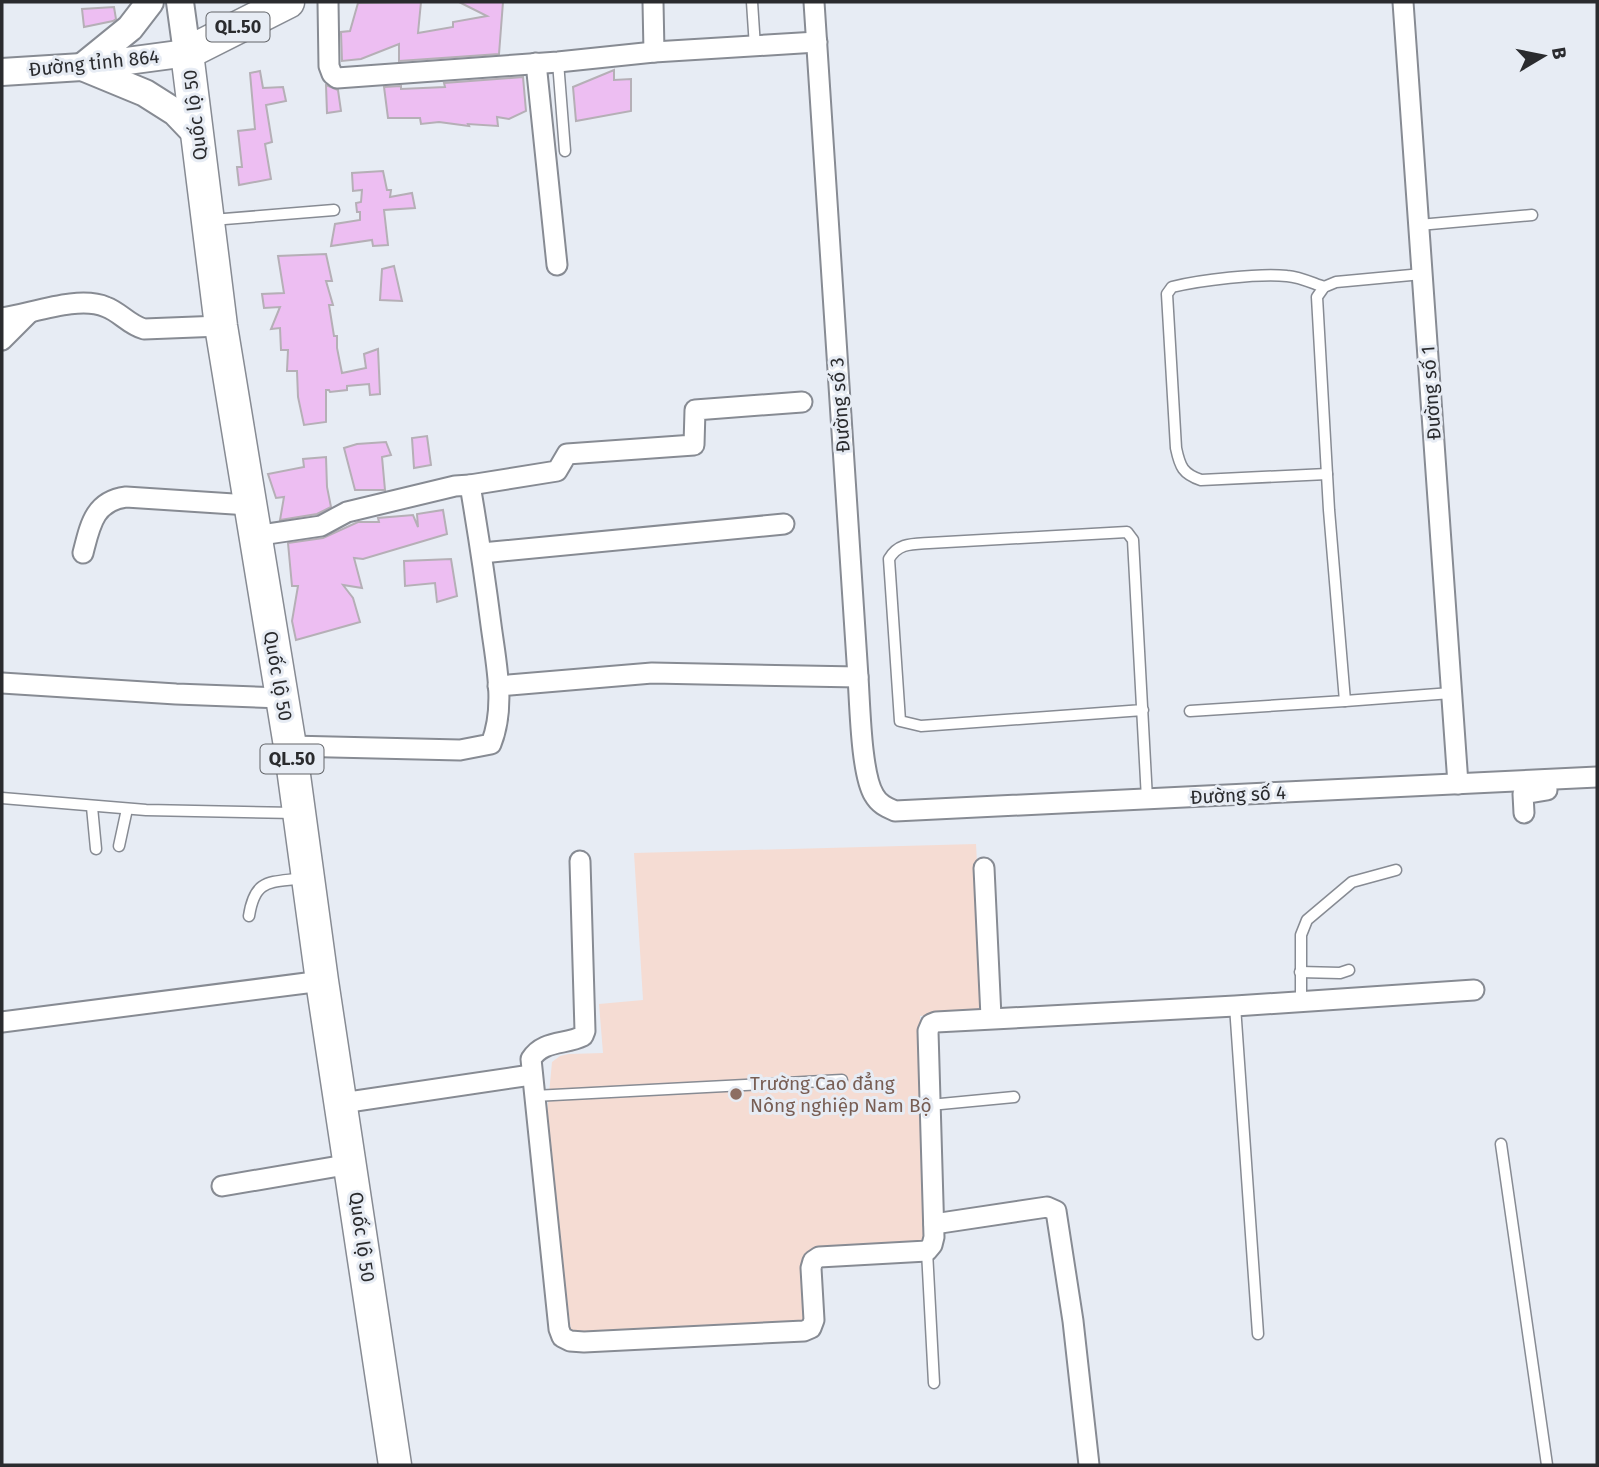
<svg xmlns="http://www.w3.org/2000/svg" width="1599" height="1467" font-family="'Fira Sans',sans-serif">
	<rect width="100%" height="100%" fill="#e7ecf4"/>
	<path fill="#f5dcd3" d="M976 844 985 1012 920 1016 931 1241 926 1245 803 1256 809 1315 808 1325 583 1338 571 1331 546 1126 552 1062 560 1056 569 1054 603 1053 599 1004 643 1000 634 853Z"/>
	<g fill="#edbef2" stroke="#b5afb6" stroke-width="2">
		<path d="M421 2 418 33 453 27V22L487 16 459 2H503L499 54 399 61V44L361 59 342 61 341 32 350 31 358 3Z"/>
		<path d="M114 7 116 19 113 21 84 27 82 9Z"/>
		<path d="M614 70V80L631 79V111L576 121 573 87Z"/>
		<path d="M260 71 263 88 283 87 286 101 266 105 272 142 265 144 271 179 239 185 237 167H242L238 131 255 129 250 73Z"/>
		<path d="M523 77 526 111 509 119 497 117 498 126 468 124 469 126 439 122 421 124 420 118H388L384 87 401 86V89L445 87 444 83Z"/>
		<path d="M326 85 338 90 341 111 327 113Z"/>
		<path d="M383 171 387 190H391L390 197 412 193 415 208 384 210 388 245 373 246 372 240 331 246 335 224 360 220V212H357L356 203 361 202 362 190 353 191 352 173Z"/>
		<path d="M326 254 332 281H326L333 305H329L334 336H337V348L342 373 366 368 364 354 378 349 380 394 370 395 369 384 347 386V390L330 392 329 390H326V422L304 425 298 397 297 371H287L288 350H281L280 328 271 329 280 307 264 308 262 294 284 293 278 256Z"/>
		<path d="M394 266 402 301 380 300 382 269Z"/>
		<path d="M427 436 431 465 414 468 412 438Z"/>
		<path d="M386 442 391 455 382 457 385 490H355L344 448 357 444Z"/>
		<path d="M326 457 327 487 331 507 317 514 280 520 284 497 276 498 268 474 304 467 303 459Z"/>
		<path d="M443 510 447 534 363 559 354 558 362 588 343 585 353 598 360 622 296 640 292 621 298 586H292L288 543 323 538 358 522H379L378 518 413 515 418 527 417 514Z"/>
		<path d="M451 559 457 596 437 602 435 583 405 586 404 561Z"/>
	</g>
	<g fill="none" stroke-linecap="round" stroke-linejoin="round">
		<defs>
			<g id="service">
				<path d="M752 2 755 47"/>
				<path d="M558 62 565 151"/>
				<path d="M212 220 334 210"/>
				<path d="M1419 225 1532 215"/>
				<path d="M1324 287C1312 283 1300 277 1287 276 1259 273 1200 280 1172 287L1167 294 1176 448C1180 467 1183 474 1201 480L1327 474"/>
				<path d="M1345 701 1451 693"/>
				<path d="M1143 710 921 726 900 721 889 559C898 543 912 544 929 543L1127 532 1133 540 1147 799"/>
				<path d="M1190 711 1345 701 1329 510 1317 297 1324 287 1336 282 1422 274"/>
				<path d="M2 798 146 810 295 813"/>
				<path d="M92 807 96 849"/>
				<path d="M119 846 127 809"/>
				<path d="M249 916C255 877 271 883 304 878"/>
				<path d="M1300 972 1340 973 1349 970"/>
				<path d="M1301 1002V935L1307 920 1352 882 1396 870"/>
				<path d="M1235 1006 1258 1334"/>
				<path d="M534 1096 842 1080"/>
				<path d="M930 1105 1014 1097"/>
				<path d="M1501 1144 1547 1465"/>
				<path d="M927 1251 934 1383"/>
			</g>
			<g id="minor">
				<path d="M328 2 329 66 332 74 337 78 558 62 654 52 817 42"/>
				<path d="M653 2 654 52"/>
				<path d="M814 2 858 677C860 705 861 774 874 795 879 804 886 807 895 811L1597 777"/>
				<path d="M1403 2 1458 784"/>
				<path d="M536 63 557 265"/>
				<path d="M2 318C31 314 78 295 106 307 120 312 129 325 144 329L221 326"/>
				<path d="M2 340 29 313"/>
				<path d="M470 485 557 471 567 454 694 445 695 410 802 402"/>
				<path d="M254 536 321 526 347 512 455 486 470 485C478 532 485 578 491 625 496 663 506 707 491 744L460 750 290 746"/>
				<path d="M83 553C90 526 94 501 126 497L249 505"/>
				<path d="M482 553 784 524"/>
				<path d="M2 683 176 694 282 698"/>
				<path d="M498 686 652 673 858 677"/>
				<path d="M1524 813 1523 794 1547 790"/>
				<path d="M580 861 585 1031 583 1036C565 1045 543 1040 531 1059L559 1329 562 1337 570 1341 584 1342 804 1331 811 1328 814 1320 811 1268 813 1261 819 1257 927 1251 932 1245 934 1237 928 1031 931 1024 936 1022 1235 1006 1474 990"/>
				<path d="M984 868 991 1017"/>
				<path d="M2 1022 322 981"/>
				<path d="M342 1103 531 1075"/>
				<path d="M222 1186 351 1164"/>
				<path d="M934 1224 1047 1207 1056 1211 1073 1321 1089 1465"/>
			</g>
			<g id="secondary">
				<path d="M150 2 130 28 82 67 145 93 175 112 196 134"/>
				<path d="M2 72 82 67 187 53 180 2"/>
			</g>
			<path id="trunk" d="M288 2 187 53 221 326 290 746 322 981 395 1465"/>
		</defs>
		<use href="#service" stroke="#878b93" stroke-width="13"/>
		<use href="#minor" stroke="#878b93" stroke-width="23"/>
		<use href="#secondary" stroke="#878b93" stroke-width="30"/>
		<use href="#trunk" stroke="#878b93" stroke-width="35"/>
		<use href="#service" stroke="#fff" stroke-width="10"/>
		<use href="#minor" stroke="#fff" stroke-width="19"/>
		<use href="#secondary" stroke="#fff" stroke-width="26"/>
		<use href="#trunk" stroke="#fff" stroke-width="32"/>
	</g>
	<circle fill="#8d6e63" stroke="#e7ecf4" stroke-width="2.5" cx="736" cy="1094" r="7"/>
	<g text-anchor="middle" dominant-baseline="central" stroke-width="6" stroke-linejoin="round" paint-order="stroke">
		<g fill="#e7ecf4" stroke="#636569" stroke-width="2">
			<rect x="206.5" y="12.5" width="63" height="29" rx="5"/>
			<rect x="260.5" y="744.5" width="63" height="29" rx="5"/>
		</g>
		<g font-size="18" font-weight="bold" fill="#2a2b2e">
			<text x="238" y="27">QL.50</text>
			<text x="292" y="759">QL.50</text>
		</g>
		<g font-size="19" fill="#2a2b2e" stroke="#e7ecf4">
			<text transform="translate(94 63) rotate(-6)">Đường tỉnh 864</text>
			<text transform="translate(195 115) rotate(-97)">Quốc lộ 50</text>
			<text transform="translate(1431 393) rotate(-94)">Đường số 1</text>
			<text transform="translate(840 405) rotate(-94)">Đường số 3</text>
			<text transform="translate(278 676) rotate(80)">Quốc lộ 50</text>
			<text transform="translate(1238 795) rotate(-3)">Đường số 4</text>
			<text transform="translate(362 1237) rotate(82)">Quốc lộ 50</text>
		</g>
		<g font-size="19" fill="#785e54" stroke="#e7ecf4" text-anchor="start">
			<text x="750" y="1083">Trường Cao đẳng<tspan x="750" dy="22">Nông nghiệp Nam Bộ</tspan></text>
		</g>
	</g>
	<rect width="1599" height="1467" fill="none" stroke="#2a2b2e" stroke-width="7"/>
	<g transform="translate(1543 56) rotate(80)" stroke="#e7ecf4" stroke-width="5" paint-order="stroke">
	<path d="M0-5L12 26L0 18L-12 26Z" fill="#2a2b2e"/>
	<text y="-10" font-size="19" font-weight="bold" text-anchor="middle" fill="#2a2b2e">B</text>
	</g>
</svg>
